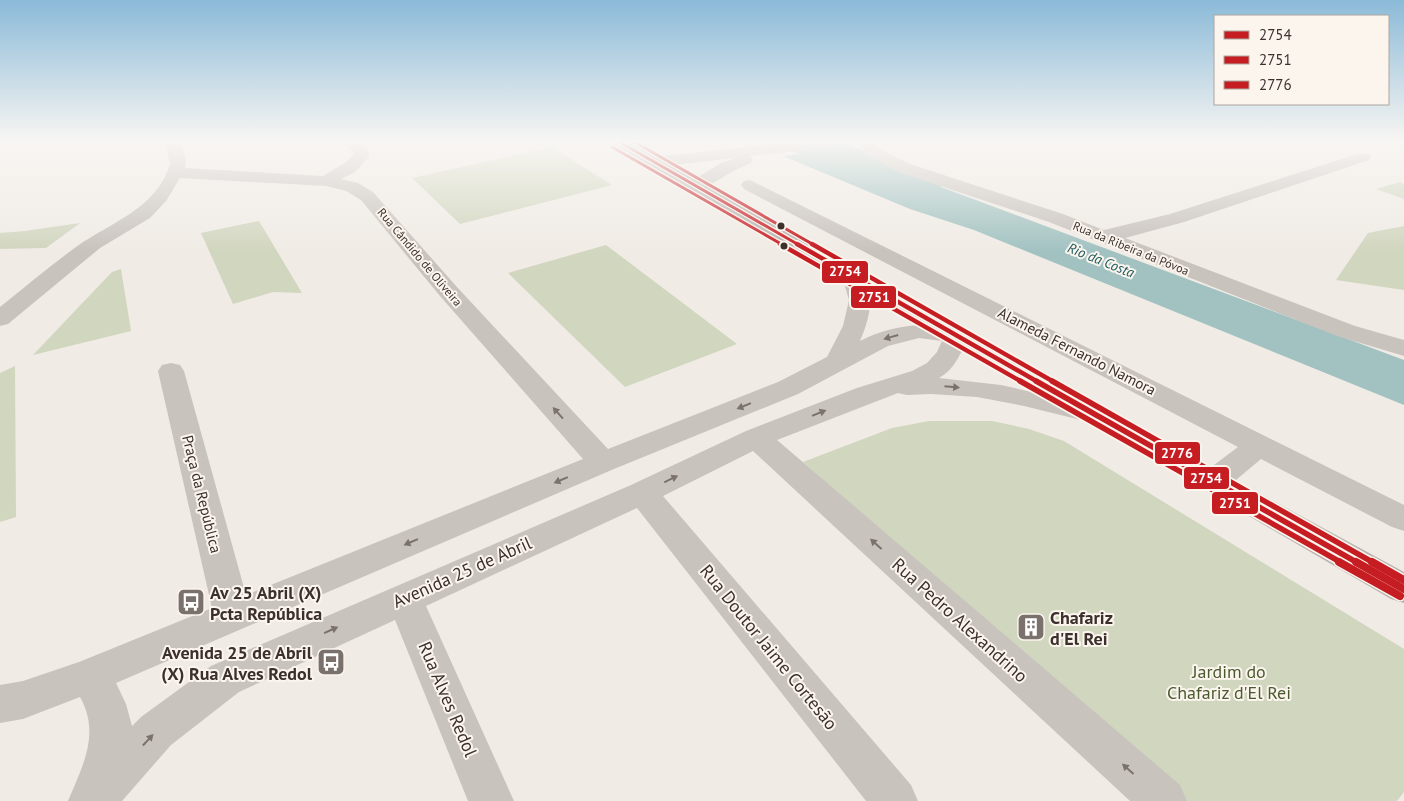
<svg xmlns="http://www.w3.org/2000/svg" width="1404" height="801" font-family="'PT Sans',sans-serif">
	<rect width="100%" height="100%" fill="#f0ebe5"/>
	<g fill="#d1d6bf">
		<path d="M552 147 612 185 460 224 412 178Z"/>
		<path d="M1400 182 1404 184V199L1376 189Z"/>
		<path d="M259 221 302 293 273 292 233 304 201 233Z"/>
		<path d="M80 223 46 248 0 249V233L25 231Z"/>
		<path d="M1404 226V290L1336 280 1368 233Z"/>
		<path d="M606 245 737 344 625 387 508 273Z"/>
		<path d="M121 269 131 331 33 355 112 272Z"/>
		<path d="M15 366 16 517 0 522V373Z"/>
		<path d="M929 421H992L1029 429 1064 441 1404 649V792L1397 801H1183L803 462 892 428Z"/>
	</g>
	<path fill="#a1c2c1" d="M839 149 1404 360V405L974 230 910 209 783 156Z"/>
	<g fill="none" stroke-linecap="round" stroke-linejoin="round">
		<path fill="#a1c2c1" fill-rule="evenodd" d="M778 140H835L934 177 941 187 934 197 918 201 902 197 784 148Z"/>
		<g fill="#c9c3be" fill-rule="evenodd">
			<path d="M164 140H180L186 160 185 168 323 176 343 164 353 156V152L341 140H358L369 151V157L355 172 341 179 358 183 373 192 456 286 608 449 778 382 827 357 843 326 849 300 842 276 845 271 853 269 861 271C876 293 870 318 860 341 892 324 930 321 965 330L968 335C962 352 955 369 939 378L1001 385 1103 408 1107 414 1103 420 1093 423 1024 406 977 397 931 394 907 395 898 393 777 440 1180 785 1187 801H1130L753 451 663 496 911 785 918 801H866L637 508 426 606 514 801H468L395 620 239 692 171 745 122 801H68C82 767 101 734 80 697L23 719 0 723V685L23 681 79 662 212 608 158 371 162 365 171 363 180 365 184 371 246 595 583 459 440 296 361 200 346 191 326 186 180 178 166 201 150 218 100 248 8 324 0 326V307C25 287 50 266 76 247 109 223 157 209 170 164ZM919 338 942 341 937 352 927 363 912 371 857 388 746 431 631 485 211 666 141 717 132 726 126 704 116 683 614 469 798 394 888 346Z"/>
			<path d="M812 140H869L881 150 910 164 1063 214 1104 230 1170 214 1357 154H1369L1371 157 1369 160 1184 222 1125 238 1355 326 1404 340V356L1337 336 1049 222 898 172 869 157 857 144 750 156 753 160 751 163 733 171 702 190 696 191 690 190 687 186 690 182 721 163 736 158 654 167 648 165 646 162 648 159 654 157Z"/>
			<path d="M750 180 1404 505V531L1392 527 1261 459 1224 490 1213 493 1202 490 1197 482 1202 474 1238 447 744 189 741 185 744 181Z"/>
		</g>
		<path fill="#b8b1ad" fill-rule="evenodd" d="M608 140H628L1150 434 1404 572V603L1391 599 611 143Z"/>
		<defs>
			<path id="bus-1-far3" d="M616 140 799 245"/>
			<path id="bus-1-far2" d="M797 244 1038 382"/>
			<path id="bus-1-far1" d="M1036 381 1358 563"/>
			<path id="bus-1" d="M1356 562 1404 589"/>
			<path id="bus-2-far3" d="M612 147 783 245"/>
			<path id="bus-2-far2" d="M780 244 1022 382"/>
			<path id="bus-2-far1" d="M1020 381 1342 563"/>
			<path id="bus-2" d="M1339 562 1400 596"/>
			<path id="bus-3-far3" d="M631 140 814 245"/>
			<path id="bus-3-far2" d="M812 244 1054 382"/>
			<path id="bus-3-far1" d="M1052 381 1374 563"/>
			<path id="bus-3" d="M1372 562 1404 580"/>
		</defs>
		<use href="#bus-1-far3" stroke="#fbf5ee" stroke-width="5.5"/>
		<use href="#bus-1-far2" stroke="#fbf5ee" stroke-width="8"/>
		<use href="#bus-1-far1" stroke="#fbf5ee" stroke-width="9"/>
		<use href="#bus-1" stroke="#fbf5ee" stroke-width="11"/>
		<use href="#bus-2-far3" stroke="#fbf5ee" stroke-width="5.5"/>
		<use href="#bus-2-far2" stroke="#fbf5ee" stroke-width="8"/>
		<use href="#bus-2-far1" stroke="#fbf5ee" stroke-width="9"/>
		<use href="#bus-2" stroke="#fbf5ee" stroke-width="11"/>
		<use href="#bus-3-far3" stroke="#fbf5ee" stroke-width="5.5"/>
		<use href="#bus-3-far2" stroke="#fbf5ee" stroke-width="8"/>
		<use href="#bus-3-far1" stroke="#fbf5ee" stroke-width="9"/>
		<use href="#bus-3" stroke="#fbf5ee" stroke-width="11"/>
		<use href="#bus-1-far3" stroke="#c61d23" stroke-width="3"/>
		<use href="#bus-1-far2" stroke="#c61d23" stroke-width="4.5"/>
		<use href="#bus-1-far1" stroke="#c61d23" stroke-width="5.5"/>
		<use href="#bus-1" stroke="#c61d23" stroke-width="8"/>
		<use href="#bus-2-far3" stroke="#c61d23" stroke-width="3"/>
		<use href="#bus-2-far2" stroke="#c61d23" stroke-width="4.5"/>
		<use href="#bus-2-far1" stroke="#c61d23" stroke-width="5.5"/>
		<use href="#bus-2" stroke="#c61d23" stroke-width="8"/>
		<use href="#bus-3-far3" stroke="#c61d23" stroke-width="3"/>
		<use href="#bus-3-far2" stroke="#c61d23" stroke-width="4.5"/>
		<use href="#bus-3-far1" stroke="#c61d23" stroke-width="5.5"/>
		<use href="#bus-3" stroke="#c61d23" stroke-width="8"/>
	</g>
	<defs><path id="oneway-solid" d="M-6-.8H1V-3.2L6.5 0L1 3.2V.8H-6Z" transform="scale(1.25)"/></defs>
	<g fill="#7b726d">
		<use href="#oneway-solid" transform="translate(891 337) rotate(164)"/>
		<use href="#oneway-solid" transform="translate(952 387) rotate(5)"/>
		<use href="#oneway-solid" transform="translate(744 406) rotate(158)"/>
		<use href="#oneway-solid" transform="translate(558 413) rotate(-132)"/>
		<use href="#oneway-solid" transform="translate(819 413) rotate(-22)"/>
		<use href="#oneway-solid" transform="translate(671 479) rotate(-26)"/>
		<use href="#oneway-solid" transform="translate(561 480) rotate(157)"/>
		<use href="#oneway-solid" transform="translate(411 542) rotate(157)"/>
		<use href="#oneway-solid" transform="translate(876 544) rotate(-138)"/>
		<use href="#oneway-solid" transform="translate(331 630) rotate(-24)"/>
		<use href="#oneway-solid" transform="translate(148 740) rotate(-47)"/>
		<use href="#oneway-solid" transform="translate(1128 769) rotate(-138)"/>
	</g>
	<linearGradient id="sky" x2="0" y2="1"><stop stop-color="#8bbad8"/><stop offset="0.56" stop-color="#f8f6f3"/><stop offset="1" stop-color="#f8f6f3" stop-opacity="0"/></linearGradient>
	<rect width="1404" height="252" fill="url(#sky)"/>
	<defs>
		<symbol id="bus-square" viewBox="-11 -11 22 22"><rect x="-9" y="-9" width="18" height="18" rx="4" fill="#7a716c" stroke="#fbf5ee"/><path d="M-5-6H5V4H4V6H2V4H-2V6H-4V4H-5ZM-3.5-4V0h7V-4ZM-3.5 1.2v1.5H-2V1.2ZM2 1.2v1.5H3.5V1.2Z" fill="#fff"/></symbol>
		<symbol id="building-square" viewBox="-11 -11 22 22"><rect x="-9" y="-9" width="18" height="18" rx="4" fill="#7a716c" stroke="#fbf5ee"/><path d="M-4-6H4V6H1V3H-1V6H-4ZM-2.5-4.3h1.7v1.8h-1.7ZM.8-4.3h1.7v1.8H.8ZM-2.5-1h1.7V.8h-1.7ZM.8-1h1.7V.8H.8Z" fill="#fff"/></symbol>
	</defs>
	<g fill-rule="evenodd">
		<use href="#bus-square" x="175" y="586" width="32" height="32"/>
		<use href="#building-square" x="1015" y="611" width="32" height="32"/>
		<use href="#bus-square" x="315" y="646" width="32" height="32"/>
	</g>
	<g fill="#3b302b" stroke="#fbf5ee" stroke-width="2">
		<circle cx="781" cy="226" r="4.5"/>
		<circle cx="784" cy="246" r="4.5"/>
	</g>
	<g text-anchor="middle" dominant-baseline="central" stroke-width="4" stroke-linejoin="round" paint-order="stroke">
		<g font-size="12" fill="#3b302b" stroke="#fbf5ee">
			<text transform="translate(1131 248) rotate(22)">Rua da Ribeira da Póvoa</text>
			<text transform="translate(420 257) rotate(50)">Rua Cândido de Oliveira</text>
		</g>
		<g font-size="14" font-style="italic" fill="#1f5a5e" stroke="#fbf5ee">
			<text transform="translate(1101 260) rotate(22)">Rio da Costa</text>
		</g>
		<g font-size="15" fill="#3b302b" stroke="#fbf5ee">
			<text transform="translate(1077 351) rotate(27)">Alameda Fernando Namora</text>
			<text transform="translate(202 494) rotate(76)">Praça da República</text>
		</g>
		<g font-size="18" fill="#3b302b" stroke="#fbf5ee">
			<text transform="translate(462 572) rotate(-24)">Avenida 25 de Abril</text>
			<text transform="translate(960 620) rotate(42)">Rua Pedro Alexandrino</text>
			<text transform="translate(769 647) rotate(51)">Rua Doutor Jaime Cortesão</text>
			<text transform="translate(448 699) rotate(67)">Rua Alves Redol</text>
		</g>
		<g font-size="18" font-weight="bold" fill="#3b302b" stroke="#fbf5ee" text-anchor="start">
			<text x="210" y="592">Av 25 Abril (X)<tspan x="210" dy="21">Pcta República</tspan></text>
			<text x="1050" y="617">Chafariz<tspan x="1050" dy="21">d'El Rei</tspan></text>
			<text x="312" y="652" text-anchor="end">Avenida 25 de Abril<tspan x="312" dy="21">(X) Rua Alves Redol</tspan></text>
		</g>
		<g font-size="18" fill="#4a5a2e" stroke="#fbf5ee">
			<text x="1229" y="671">Jardim do<tspan x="1229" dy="21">Chafariz d'El Rei</tspan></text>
		</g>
	</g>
	<g stroke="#fbf5ee" stroke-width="2">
		<rect x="821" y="260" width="48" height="24" rx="5" fill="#c61d23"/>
		<rect x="850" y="285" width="47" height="24" rx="5" fill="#c61d23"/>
		<rect x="1154" y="441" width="47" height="24" rx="5" fill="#c61d23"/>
		<rect x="1183" y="466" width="47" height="24" rx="5" fill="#c61d23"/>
		<rect x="1211" y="491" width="48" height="24" rx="5" fill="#c61d23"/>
	</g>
	<g font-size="14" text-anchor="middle" font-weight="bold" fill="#fff">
		<text x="845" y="276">2754</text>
		<text x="874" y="302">2751</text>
		<text x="1177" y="458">2776</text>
		<text x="1206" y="483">2754</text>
		<text x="1235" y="508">2751</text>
	</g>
	<rect x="1214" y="15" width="175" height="90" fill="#fbf5ee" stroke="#aea6a0"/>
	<rect x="1224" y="31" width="25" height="8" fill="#c61d23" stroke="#aea6a0"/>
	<text x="1259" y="40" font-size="15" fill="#3b302b">2754</text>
	<rect x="1224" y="56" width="25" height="8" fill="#c61d23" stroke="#aea6a0"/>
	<text x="1259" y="65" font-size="15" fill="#3b302b">2751</text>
	<rect x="1224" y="81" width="25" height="8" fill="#c61d23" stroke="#aea6a0"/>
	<text x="1259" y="90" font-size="15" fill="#3b302b">2776</text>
</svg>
